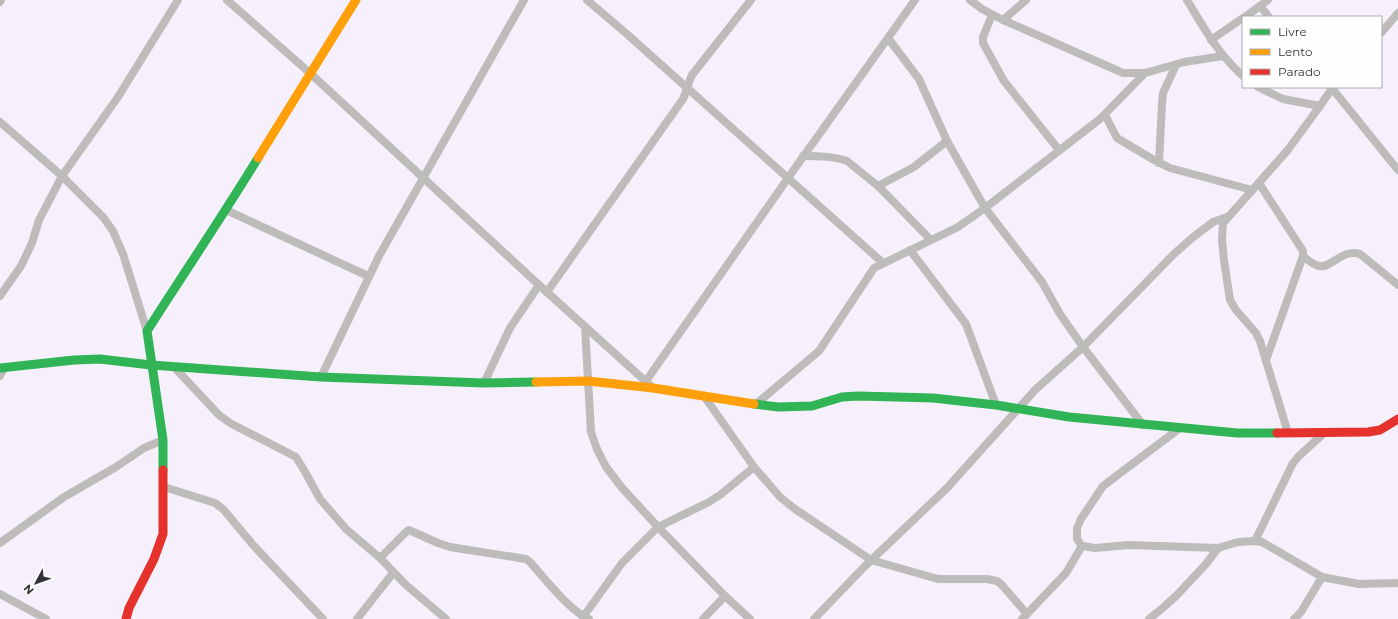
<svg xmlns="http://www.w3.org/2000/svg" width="1398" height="619" font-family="Montserrat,sans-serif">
	<rect width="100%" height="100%" fill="#f5f0fb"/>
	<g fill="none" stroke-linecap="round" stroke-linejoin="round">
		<g stroke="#bebbbb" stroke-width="8">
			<path d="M227 0 311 74 539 285 653 388"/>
			<path d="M587 0 628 35 883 263"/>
			<path d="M970 0 982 9 1003 20 1123 73H1145L1184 62 1223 56"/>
			<path d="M1187 0C1204 28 1218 54 1243 76"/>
			<path d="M0 2 1 0"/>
			<path d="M1260 6 1269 17"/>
			<path d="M992 15 983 37V43L1004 81 1059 150"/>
			<path d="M1245 17 1268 0"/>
			<path d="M1003 20 1026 0"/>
			<path d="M1381 33 1398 13"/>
			<path d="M888 38 919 79 947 141 985 208 1042 282 1060 314 1083 347 1143 425"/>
			<path d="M1211 40 1243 18"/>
			<path d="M1258 87 1283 99 1320 106"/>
			<path d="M1331 87 1398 170"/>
			<path d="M1105 115 1117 138 1154 160 1170 168 1252 190"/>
			<path d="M0 122 62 176 103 217 113 231 123 254 147 331"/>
			<path d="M803 156C818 156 833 156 847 161L878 186 931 240"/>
			<path d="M1159 163 1162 103 1163 93 1176 65"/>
			<path d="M1259 183 1303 251V256L1266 360"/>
			<path d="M878 186 914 167 947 141"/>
			<path d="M226 210 368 276"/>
			<path d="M910 250 966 324 996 405"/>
			<path d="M1303 256C1307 259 1313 265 1319 266 1331 269 1342 248 1360 254L1398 285"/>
			<path d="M547 292 683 99C687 91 688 83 692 75L751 0"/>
			<path d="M0 296 21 266 32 243 39 220 62 176 118 97 178 0"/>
			<path d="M585 327 591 432 597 449 606 467 623 489 658 527 725 596 750 619"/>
			<path d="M174 367 219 415 230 423 296 457 304 470 320 499 346 529 380 558 406 585 446 619"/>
			<path d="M0 376 4 368"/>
			<path d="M321 377 379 256 524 0"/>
			<path d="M646 381 788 178 915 0"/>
			<path d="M484 383 510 328 539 285"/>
			<path d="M704 396 754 467 780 497 795 509 871 560 938 579H987L997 581 1001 584 1027 614"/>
			<path d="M756 404 819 351 874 268 958 227 985 208 1100 119 1145 73"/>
			<path d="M1288 433 1260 341 1256 333 1236 310 1230 300 1224 260 1222 240 1223 223 1287 151 1320 106 1333 87"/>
			<path d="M164 487 215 503 223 509 253 545 323 619"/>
			<path d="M1255 541 1293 463 1299 456 1324 433"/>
			<path d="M0 543 64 497 116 467 144 448 163 440"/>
			<path d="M1082 546 1095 548 1129 545 1218 548"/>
			<path d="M380 558 405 533 409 530 438 543 450 547 526 559 530 562C544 578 571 612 589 619"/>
			<path d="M0 594 46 619"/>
			<path d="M583 617 622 563 658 527 709 502 720 495 754 467"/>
			<path d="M357 619 393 573"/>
			<path d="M703 619 725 596"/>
			<path d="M814 619 865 566 947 488 1035 390 1083 347 1174 254 1192 238 1213 222 1227 217"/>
			<path d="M1022 619 1066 573 1082 546 1077 539V528L1081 519 1103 486 1180 428"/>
			<path d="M1149 619 1165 606 1177 595 1206 564 1218 548 1238 542 1255 541 1262 542 1322 577 1359 584 1398 583"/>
			<path d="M1294 619 1301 612 1322 577"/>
		</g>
		<g stroke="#30b455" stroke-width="9">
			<path d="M0 368 74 360 100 359 151 365 321 377 484 383 536 382"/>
			<path d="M754 404 778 407 812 406 842 397 858 396 933 398 996 405 1069 417 1237 433H1277"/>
			<path d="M163 470V440L147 331C184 273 222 217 258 158"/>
		</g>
		<g stroke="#ff9f0a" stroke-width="9">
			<path d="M258 158 356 0"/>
			<path d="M536 382 588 381 653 388 754 404"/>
		</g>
		<g stroke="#e5322d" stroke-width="9">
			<path d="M1277 433 1368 432 1380 430 1398 419"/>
			<path d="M126 619 129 608 154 559 163 534V470"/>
		</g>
	</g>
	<rect x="1242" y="16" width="140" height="72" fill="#fefefe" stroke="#adacaf"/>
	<rect x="1250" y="29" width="20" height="6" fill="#30b455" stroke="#adacaf"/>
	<text x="1278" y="36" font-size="12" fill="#343138">Livre</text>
	<rect x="1250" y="49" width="20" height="6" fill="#ff9f0a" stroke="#adacaf"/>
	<text x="1278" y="56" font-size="12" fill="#343138">Lento</text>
	<rect x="1250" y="69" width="20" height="6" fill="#e5322d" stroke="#adacaf"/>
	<text x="1278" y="76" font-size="12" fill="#343138">Parado</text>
	<g transform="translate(36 583) rotate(229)" stroke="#fefefe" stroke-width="3" paint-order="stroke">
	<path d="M0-3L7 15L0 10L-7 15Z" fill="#343138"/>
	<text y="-6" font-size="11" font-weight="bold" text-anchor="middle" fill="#343138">N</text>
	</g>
</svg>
